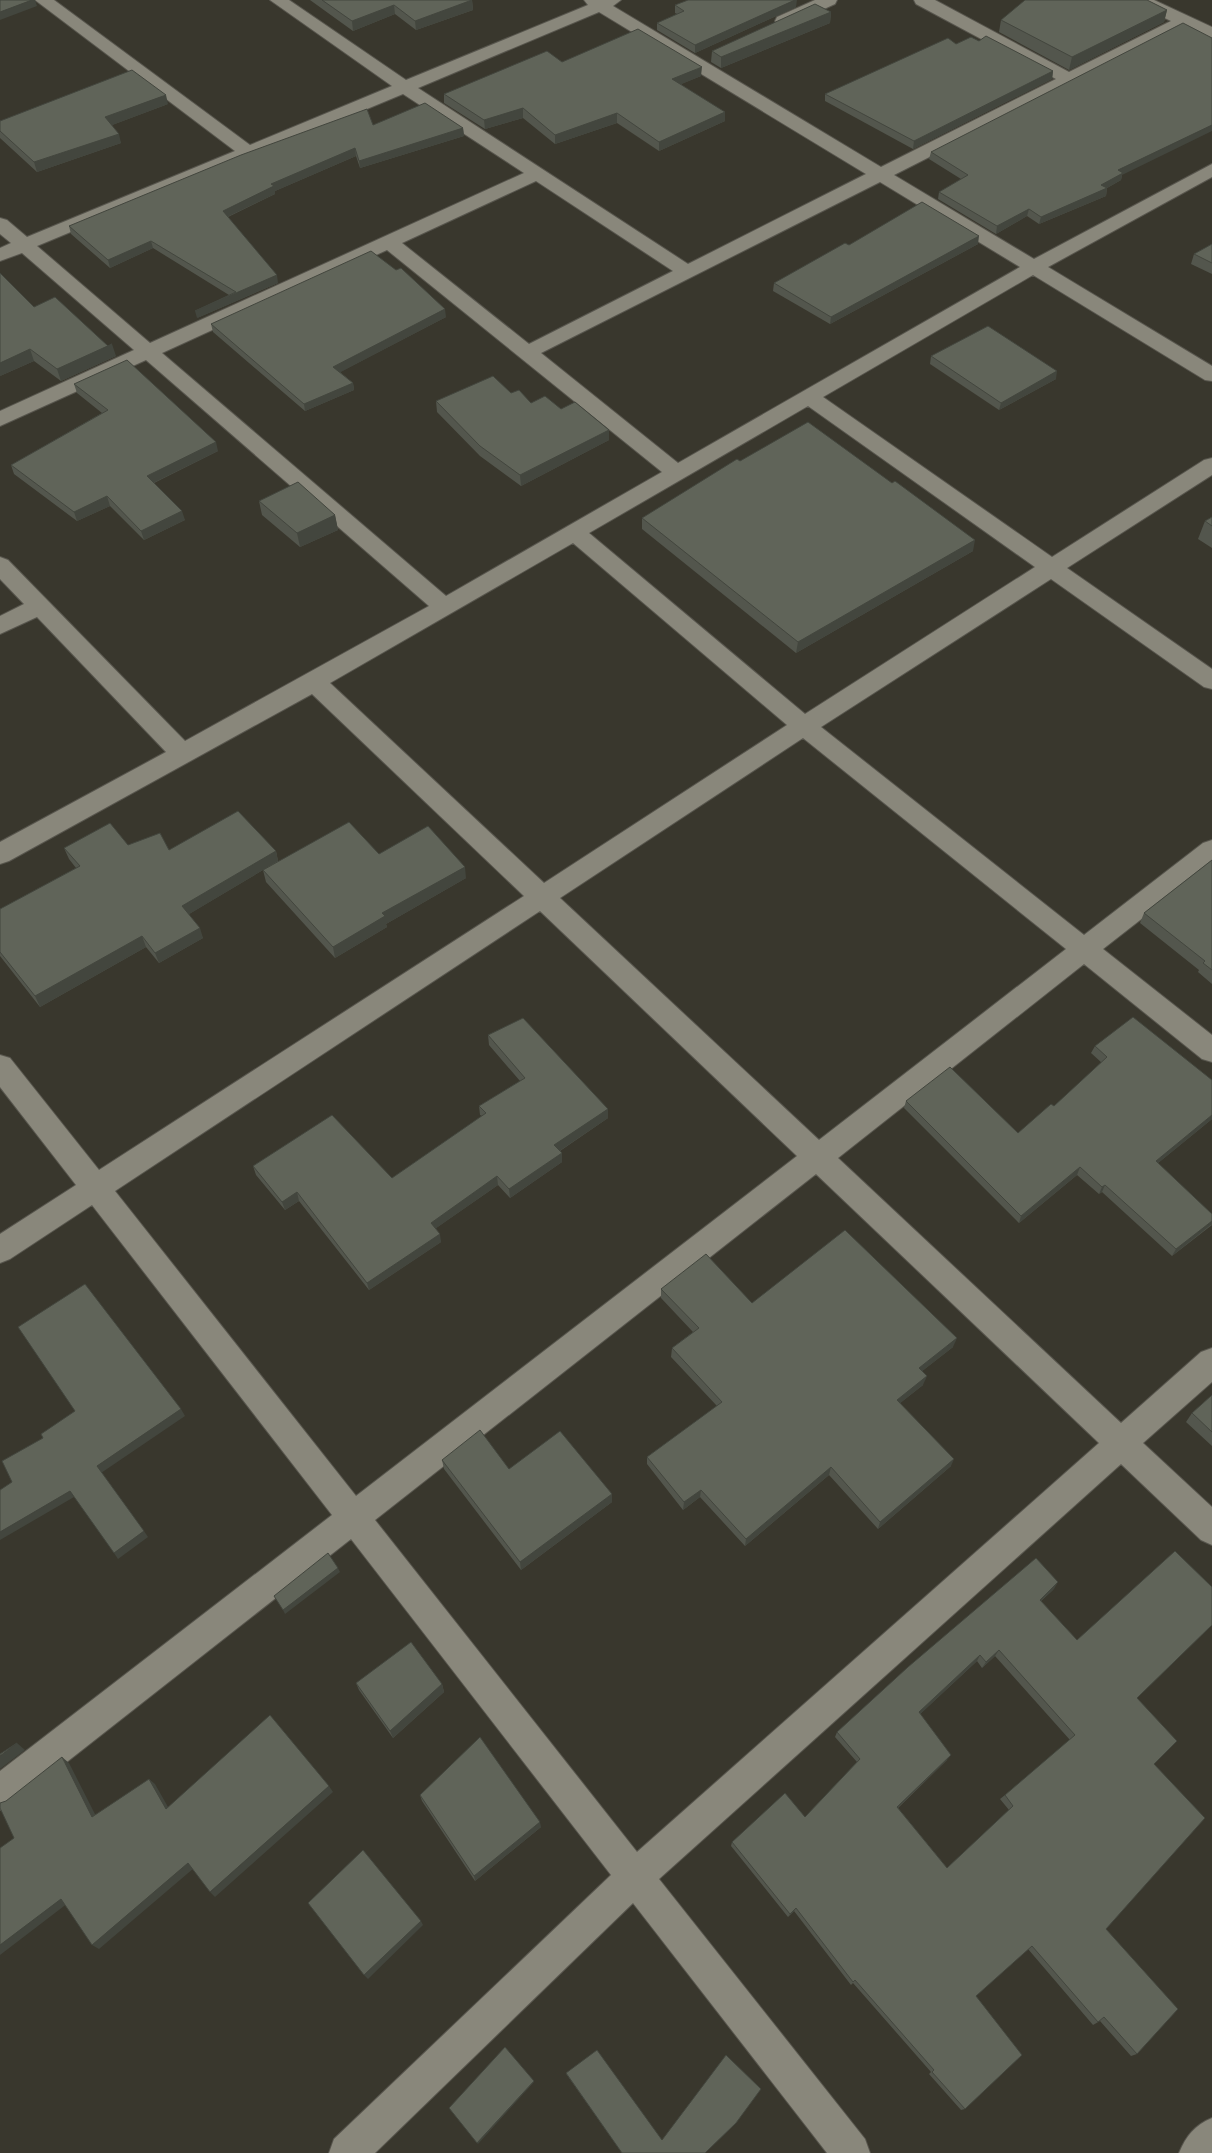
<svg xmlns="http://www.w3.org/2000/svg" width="1212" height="2153" font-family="Spectral,serif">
	<rect width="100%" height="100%" fill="#39372d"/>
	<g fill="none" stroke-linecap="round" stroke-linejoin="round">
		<defs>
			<g id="street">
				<path d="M35 0H54L250 145 392 86 270 0H289L406 80 588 5 584 0H621L613 6 881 167 1056 79 916 4 914 0H935L1069 72 1171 21 1135 4 1133 0H1154L1212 27V39L1185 27 894 175 1034 259 1212 164V177L1048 267 1212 366V381L1205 380 1033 275 823 397 1052 557 1204 460 1212 458V475L1067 568 1212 669V689L1204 687 1051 579 821 727 1084 935 1203 843 1212 840V864L1103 949 1212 1035V1062L1202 1059 1084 964 838 1158 1121 1423 1201 1352 1212 1348V1382L1143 1443 1212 1507V1545L1201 1540 1121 1464 659 1879 865 2139 870 2153H827L633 1903 375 2153H329L334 2139 611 1875 351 1539 12 1805 0 1810V1771L332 1515 92 1205 10 1259 0 1263V1234L76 1185 0 1087V1055L10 1058 99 1170 524 896 312 694 9 861 0 864V842L166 752 37 617 0 634V616L24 604 0 579V557L8 560 185 741 429 606 146 360 0 426V411L134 350 22 253 0 261V248L11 243 0 234V218L7 220 27 237 235 151ZM599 12 866 174 688 264 418 88ZM403 94 524 173 150 343 37 246ZM536 181 673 271 529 344 402 243ZM880 182 1020 267 678 463 541 353ZM387 250 662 472 446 596 162 353ZM808 406 1035 567 805 714 589 533ZM573 543 787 725 544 883 330 683ZM803 738 1066 949 819 1140 560 898ZM540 911 797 1156 356 1496 115 1191ZM816 1174 1099 1443 637 1852 375 1520Z"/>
				<path d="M815 0H837L835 4 789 25H777L775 21 777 17Z"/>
				<path d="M1212 2118V2153H1179C1186 2136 1195 2125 1212 2118Z"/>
			</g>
		</defs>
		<use href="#street" stroke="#57554d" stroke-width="2"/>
		<use href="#street" fill="#89877b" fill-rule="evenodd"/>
	</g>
	<g fill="#53564d" fill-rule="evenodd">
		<path d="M310 0H472L473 10 416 30 395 14 353 31Z"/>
		<path d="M675 5 796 7 695 53 657 30V23L677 14 675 13Z"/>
		<path d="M1167 10 1164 22 1069 70 999 32 1001 20Z"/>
		<path d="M831 12 830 23 721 68 711 62 712 51Z"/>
		<path d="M956 44 1053 71 1052 79 913 149 825 101V94Z"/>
		<path d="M562 62 701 76 681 84 725 121 659 151 617 123 555 144 523 118 485 129 444 103V94Z"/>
		<path d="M168 104 112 125 121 143 37 172 0 138V121Z"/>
		<path d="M373 125 463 128 464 136 360 168 356 156 275 191V194L228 217 278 283 197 318 229 295 153 248 110 268 71 234 69 226Z"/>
		<path d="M931 152 1122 175 1121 180 1107 188 1106 196 1039 224 1027 216 996 234 938 199 939 192 961 179 929 159Z"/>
		<path d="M978 244 830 324 773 291 774 283 849 245Z"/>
		<path d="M1212 244V274L1191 264 1194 254Z"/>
		<path d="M34 307 116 356 61 381 34 361 0 376Z"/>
		<path d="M446 317 340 372 353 383 354 390 305 411 213 332 211 324Z"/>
		<path d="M931 356 1056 379 999 410 930 364Z"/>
		<path d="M74 384 218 451 154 483 185 520 144 540 110 506 77 521 14 474 11 465 102 413 77 393Z"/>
		<path d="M511 393 531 403 561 409 609 430V440L521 486 480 456 437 412 436 401Z"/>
		<path d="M740 461 892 483 973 551 796 653 642 529V518Z"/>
		<path d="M259 501 335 515 338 530 300 547 262 515Z"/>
		<path d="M1212 517V548L1198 539 1205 521Z"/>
		<path d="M128 845 169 850 276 851 278 861 379 854 466 878 386 924 387 927 335 958 266 882 263 870 189 914 203 938 159 963 146 947 40 1007 0 956V909L76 868 69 859 64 848Z"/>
		<path d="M1212 860V984L1198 972 1199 970 1140 923 1144 913Z"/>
		<path d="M488 1035 608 1118 560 1151 562 1153V1162L510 1198 498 1185 436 1228 441 1242 369 1290 299 1201 285 1210 256 1175 253 1166 392 1178 482 1116 480 1115 479 1106 520 1081 489 1045Z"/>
		<path d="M1095 1046 1212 1080V1119L1158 1163 1212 1225 1172 1256 1102 1192 1099 1194 1077 1175 1019 1223 904 1108 906 1101 1018 1133 1054 1106 1102 1063 1091 1053Z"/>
		<path d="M661 1289 752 1303 953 1347 922 1371 923 1385 900 1403 951 1466 878 1529 829 1475 745 1546 700 1497 683 1510 647 1464V1457L717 1406 671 1357 672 1348 693 1332 661 1298Z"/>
		<path d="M1212 1395V1446L1186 1422 1192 1413Z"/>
		<path d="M442 1460 509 1469 612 1494V1502L521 1570 444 1469Z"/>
		<path d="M1054 1589 1041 1601 1077 1640 1137 1698 1154 1764 1106 1929 1137 2054 1131 2056 1100 2021 1093 2025 1028 1949 976 1996 965 2109 961 2110 929 2074 931 2072 853 1983 851 1985 794 1911 788 1917 731 1846 732 1842 805 1817 857 1762 835 1737 837 1732ZM995 1656 1070 1740 1005 1795 1000 1799 1009 1810 947 1868 898 1808 947 1760 920 1714 977 1661 982 1668Z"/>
		<path d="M356 1683 442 1684 444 1692 393 1738 359 1690Z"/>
		<path d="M420 1795 541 1827 475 1881 422 1801Z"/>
		<path d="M566 2073 662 2140 705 2153H622L567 2075Z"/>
	</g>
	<g fill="#43463e">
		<path d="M32 0H35L37 6 0 20V12Z"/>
		<path d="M472 0 473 10 416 30 415 21Z"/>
		<path d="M795 0H797L796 7 695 53V45Z"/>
		<path d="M394 5 395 14 353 31 352 21Z"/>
		<path d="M1167 10 1164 22 1069 70 1072 57Z"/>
		<path d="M831 12 830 23 721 68V57Z"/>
		<path d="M702 67 701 76 672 88V79Z"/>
		<path d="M1053 71 1052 79 913 149 914 141Z"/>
		<path d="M166 95 168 104 107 127 105 117Z"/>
		<path d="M523 108V118L485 129 484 120Z"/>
		<path d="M725 112V121L659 151V142Z"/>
		<path d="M617 113V123L555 144V135Z"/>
		<path d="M1212 125V131L1122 175 1121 180 1100 192 1107 188 1106 196 1039 224 1041 217 1101 185 1118 170Z"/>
		<path d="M463 128 464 136 360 168 359 161Z"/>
		<path d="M119 134 121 143 37 172 34 162Z"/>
		<path d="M355 148 356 156 275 191V194L225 218 223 211 271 184Z"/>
		<path d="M1029 209 1027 216 996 234 997 226Z"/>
		<path d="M979 236 978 244 830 324 831 317Z"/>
		<path d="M151 241 153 248 110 268 108 260Z"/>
		<path d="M277 275 278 283 197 318 195 311Z"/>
		<path d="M445 309 446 317 335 375 333 367Z"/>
		<path d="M112 344 116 356 61 381 57 369Z"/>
		<path d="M30 349 34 361 0 376V363Z"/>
		<path d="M1057 371 1056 379 999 410 1001 403Z"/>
		<path d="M353 383 354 390 305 411 304 404Z"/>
		<path d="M609 430V440L521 486 520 475Z"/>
		<path d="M216 442 218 451 149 485 147 476Z"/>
		<path d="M107 496 110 506 77 521 74 512Z"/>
		<path d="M182 511 185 520 144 540 141 531Z"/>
		<path d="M335 515 338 530 300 547 297 533Z"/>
		<path d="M975 540 973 551 796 653 798 642Z"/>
		<path d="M276 851 278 861 186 916 182 906Z"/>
		<path d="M465 867 466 878 386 924 387 927 335 958 333 947 382 913Z"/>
		<path d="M200 928 203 938 159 963 155 953Z"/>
		<path d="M142 936 146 947 40 1007 35 996Z"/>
		<path d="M608 1109V1118L555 1154 554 1145Z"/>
		<path d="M1212 1115V1119L1152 1168 1156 1161Z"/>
		<path d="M562 1153V1162L510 1198 509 1189Z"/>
		<path d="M1080 1167 1077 1175 1019 1223 1021 1216Z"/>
		<path d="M497 1176 498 1185 432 1231 431 1223Z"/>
		<path d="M1105 1185 1102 1192 1099 1194 1102 1187Z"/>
		<path d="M297 1192 299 1201 285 1210 282 1202Z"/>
		<path d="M1212 1221V1224L1172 1256 1176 1249Z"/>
		<path d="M440 1234 441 1242 369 1290 367 1283Z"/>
		<path d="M957 1338 953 1347 916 1376 919 1368Z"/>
		<path d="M927 1376 923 1385 894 1408 897 1400Z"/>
		<path d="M181 1409 185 1416 101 1473 97 1466Z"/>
		<path d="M954 1459 951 1466 878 1529 880 1522Z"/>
		<path d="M831 1467 829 1475 745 1546 746 1539Z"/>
		<path d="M701 1490 700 1497 683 1510 684 1502Z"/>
		<path d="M70 1491 74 1497 0 1540V1532Z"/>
		<path d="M612 1494V1502L521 1570 520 1562Z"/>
		<path d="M144 1531 148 1537 118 1559 114 1553Z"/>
		<path d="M338 1568 340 1572 285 1614 283 1610Z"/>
		<path d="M1058 1582 1054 1589 1035 1606 1040 1600Z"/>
		<path d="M999 1650 995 1656 982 1668 986 1662Z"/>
		<path d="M980 1655 977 1661 916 1718 919 1712Z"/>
		<path d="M442 1684 444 1692 393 1738 390 1731Z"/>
		<path d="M17 1743 25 1750 0 1769V1756Z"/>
		<path d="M951 1755 947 1760 894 1811 897 1807Z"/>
		<path d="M62 1757 69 1763 99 1822 92 1817Z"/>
		<path d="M149 1779 155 1784 172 1814 166 1809Z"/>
		<path d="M329 1786 333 1792 215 1897 210 1892Z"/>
		<path d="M540 1822 541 1827 475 1881 474 1876Z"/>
		<path d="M188 1863 194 1868 99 1949 92 1945Z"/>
		<path d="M61 1899 68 1903 0 1955V1945Z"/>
		<path d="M796 1908 794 1911 788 1917 790 1914Z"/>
		<path d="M421 1921 423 1925 368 1979 364 1975Z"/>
		<path d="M534 2081V2082L478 2144 477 2143Z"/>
	</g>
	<g fill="#606459" stroke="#43463e" fill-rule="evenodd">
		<path d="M0 0H32L0 12Z"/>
		<path d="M322 0H472L415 21 394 5 352 21Z"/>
		<path d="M688 0H795L695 45 657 23 684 11 675 5Z"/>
		<path d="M1025 0H1147L1167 10 1072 57 1001 20Z"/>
		<path d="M815 4 831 12 721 57 712 51Z"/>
		<path d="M1183 23 1212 38V125L1118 170 1123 173 1101 185 1107 188 1041 217 1029 209 997 226 939 192 968 175 931 152Z"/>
		<path d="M638 29 702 67 672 79 725 112 659 142 617 113 555 135 523 108 484 120 444 94 547 51 562 62Z"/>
		<path d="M986 36 1053 71 914 141 825 94 948 38 956 44 971 37 979 41Z"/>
		<path d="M132 70 166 95 105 117 119 134 34 162 0 131V121Z"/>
		<path d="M425 103 463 128 359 161 355 148 271 184 274 186 223 211 277 275 195 311 236 292 151 241 108 260 69 226 241 155 367 109 373 125Z"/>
		<path d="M922 202 979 236 831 317 774 283 845 243 849 245Z"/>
		<path d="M1212 244V263L1194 254Z"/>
		<path d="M371 251 396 270 401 268 445 309 333 367 353 383 304 404 211 324Z"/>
		<path d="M0 273 34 307 55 297 108 346 112 344 57 369 30 349 0 363Z"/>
		<path d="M988 326 1057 371 1001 403 931 356Z"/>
		<path d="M127 360 216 442 147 476 182 511 141 531 107 496 74 512 11 465 108 410 74 384Z"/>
		<path d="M493 376 511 393 519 390 531 403 545 396 561 409 575 402 609 430 520 475 480 446 436 401Z"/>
		<path d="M808 422 892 483 895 481 975 540 798 642 642 518 737 459 740 461Z"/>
		<path d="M298 482 335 515 297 533 259 501Z"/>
		<path d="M1212 517V526L1205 521Z"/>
		<path d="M238 811 276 851 182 906 200 928 155 953 142 936 35 996 0 952V909L80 866 64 848 110 823 128 845 160 833 169 850Z"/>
		<path d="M349 822 379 854 428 826 465 867 382 913 385 916 333 947 263 870Z"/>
		<path d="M1212 860V970L1203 963 1205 961 1144 913Z"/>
		<path d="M1133 1017 1212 1080V1115L1156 1161 1212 1214V1221L1176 1249 1105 1185 1102 1187 1080 1167 1021 1216 906 1101 950 1067 1018 1133 1051 1104 1054 1106 1107 1057 1095 1046Z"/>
		<path d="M523 1018 608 1109 554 1145 562 1153 509 1189 497 1176 431 1223 440 1234 367 1283 297 1192 282 1202 253 1166 332 1115 392 1178 486 1113 479 1106 525 1078 488 1035Z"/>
		<path d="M845 1230 957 1338 919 1368 927 1376 897 1400 954 1459 880 1522 831 1467 746 1539 701 1490 684 1502 647 1457 722 1402 672 1348 699 1328 661 1289 706 1254 752 1303Z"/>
		<path d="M85 1284 181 1409 97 1466 144 1531 114 1553 70 1491 0 1532V1490L12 1482 2 1461 43 1438 41 1434 75 1411 18 1327Z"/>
		<path d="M1212 1395V1432L1192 1413Z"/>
		<path d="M480 1430 509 1469 560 1431 612 1494 520 1562 442 1460Z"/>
		<path d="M1175 1551 1212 1587V1625L1137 1698 1177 1741 1154 1764 1205 1818 1106 1929 1178 2009 1137 2054 1104 2017 1098 2022 1032 1946 976 1996 1022 2055 965 2109 932 2072 934 2070 855 1980 853 1982 796 1908 790 1914 732 1842 785 1793 805 1817 860 1759 837 1732 908 1667 1036 1558 1058 1582 1040 1600 1077 1640ZM999 1650 1075 1735 1005 1795 1013 1806 947 1868 897 1807 951 1755 919 1712 980 1655 986 1662Z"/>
		<path d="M328 1553 338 1568 283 1610 274 1596Z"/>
		<path d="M411 1642 442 1684 390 1731 356 1683Z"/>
		<path d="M270 1715 329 1786 210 1892 188 1863 92 1945 61 1899 0 1945V1848L14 1838 0 1808V1803L6 1801 62 1757 92 1817 149 1779 166 1809Z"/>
		<path d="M480 1737 540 1822 474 1876 420 1795Z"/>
		<path d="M17 1743 0 1756V1754Z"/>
		<path d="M363 1850 421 1921 364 1975 308 1903Z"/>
		<path d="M505 2047 534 2081 477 2143 449 2108Z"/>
		<path d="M597 2050 662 2140 726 2055 761 2089 736 2123 705 2153H622L566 2073Z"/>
	</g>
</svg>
